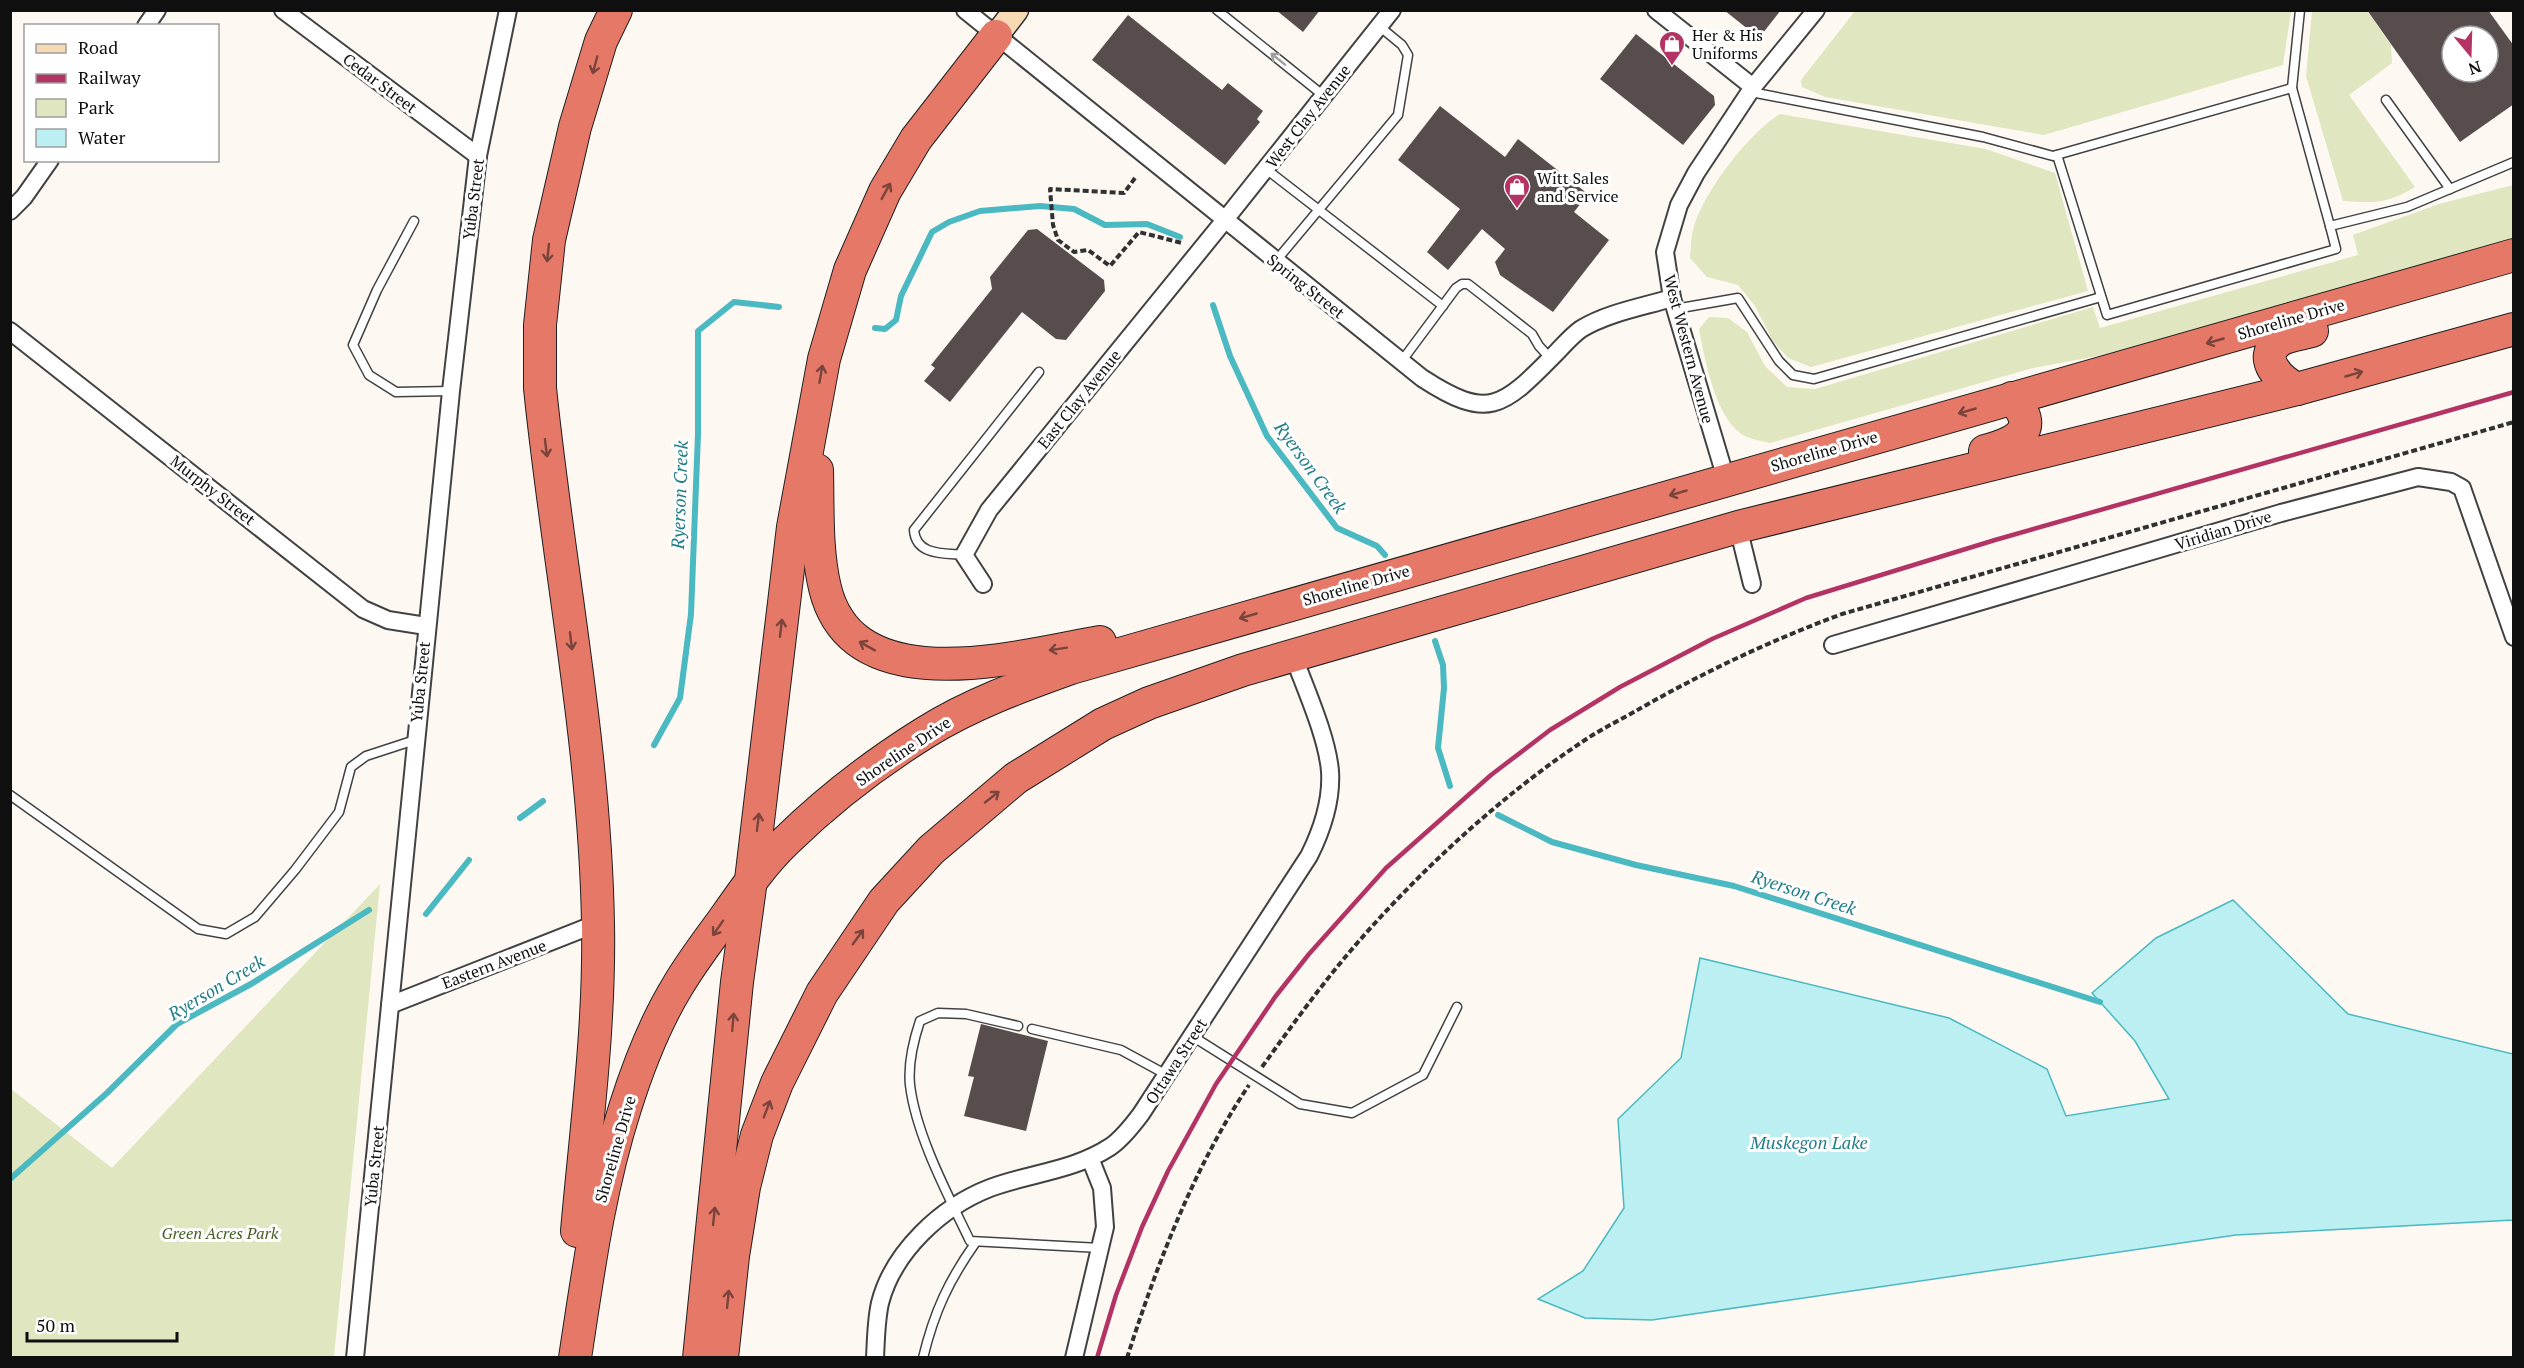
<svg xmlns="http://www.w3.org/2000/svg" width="2524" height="1368" font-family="'PT Serif',serif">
	<rect width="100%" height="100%" fill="#fef8f3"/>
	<g fill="#e0e6bf">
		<path d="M1855 11V10L2291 11 2283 65 2044 135 1825 97 1802 87 1801 80Z"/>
		<path d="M2312 11H2367L2391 45 2392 63 2349 95 2415 187C2387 204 2375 203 2343 201L2306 76Z"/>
		<path d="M1780 114 1986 149 2055 173 2088 291 1811 367 1788 358 1773 341 1755 306 1738 285 1707 277 1690 258C1691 248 1691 236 1694 226 1705 190 1749 133 1780 114Z"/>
		<path d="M2513 185V242L2157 345 2033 368 1770 443C1763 441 1754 440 1747 437 1716 423 1705 360 1699 329L1709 317 1728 318 1747 332 1765 366 1787 387 1815 389 2093 307 2100 328 2358 255 2353 235 2439 204Z"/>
		<path d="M380 884 334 1357H11V1089L112 1168Z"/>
	</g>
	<path fill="#bceff1" stroke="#4ab9c1" stroke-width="1.5" d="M2233 900 2348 1014 2513 1054V1220L2236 1235 1652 1320 1585 1318 1538 1299 1583 1271 1624 1208 1618 1119 1681 1058 1700 958 1949 1018 2047 1069 2066 1116 2169 1099 2135 1041 2092 993 2156 938Z"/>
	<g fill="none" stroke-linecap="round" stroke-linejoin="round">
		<g stroke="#4ab9c1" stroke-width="6">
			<path d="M1213 305 1230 356 1267 436 1337 528 1377 546 1385 555"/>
			<path d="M875 328 885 329 896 320 901 296 932 232 949 222 980 211 1040 206 1074 209 1105 225 1147 224 1180 237"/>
			<path d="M1435 641 1443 665 1444 688 1438 748 1450 786"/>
			<path d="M654 745 680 698 691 614 698 434V331L734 302 779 307"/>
			<path d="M1498 815 1552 842 1636 865 1734 886 2100 1002"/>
			<path d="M520 818 543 801"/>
			<path d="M426 914 469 860"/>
			<path d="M10 1179 107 1093 177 1024 251 984 369 910"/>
		</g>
	</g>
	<g fill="#574d4d" fill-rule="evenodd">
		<path d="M1276 10H1320L1303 32Z"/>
		<path d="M1724 10H1781L1759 38Z"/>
		<path d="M2367 10H2488L2514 46V104L2460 142ZM2452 36H2488V72H2452Z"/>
		<path d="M1128 15 1222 90 1228 83 1263 111 1257 119 1260 122 1225 165 1092 60Z"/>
		<path d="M1636 34 1714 96 1715 105 1683 145 1600 79Z"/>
		<path d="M1440 106 1505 157 1518 139 1588 194 1574 212 1609 240 1553 312 1500 275 1495 262 1505 249 1482 229 1448 270 1427 252 1460 209 1398 160Z"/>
		<path d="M1037 229 1104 280 1105 291 1066 340 1056 339 1022 312 950 402 924 381 935 368 931 365 992 289 990 277 1028 230Z"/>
		<path d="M981 1024 1048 1041 1026 1131 964 1116 974 1077 968 1076Z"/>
	</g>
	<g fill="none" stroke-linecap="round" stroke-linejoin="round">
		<defs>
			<g id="lane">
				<path d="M1217 10 1324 96"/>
				<path d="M2300 10 2292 88 2330 226"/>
				<path d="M1751 92 1983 137 2053 156 2292 88"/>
				<path d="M2386 100 2450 189"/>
				<path d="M2057 155 2107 315 2336 249 2330 226 2407 207 2514 162"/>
				<path d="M1266 169 1443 306"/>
				<path d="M414 221 377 290 353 345 369 375 396 392 451 391"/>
				<path d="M1275 262 1398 115 1408 55 1402 45 1379 26"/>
				<path d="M1675 309 1738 298 1779 361 1793 375 1814 379 2101 297"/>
				<path d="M1401 362 1456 288 1462 284H1468L1532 334 1539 346 1551 359"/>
				<path d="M964 555C944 553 916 556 914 530L1039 372"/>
				<path d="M10 795 198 929 226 934 255 917 295 870 339 812 351 767 366 756 415 740"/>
				<path d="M1018 1026 966 1014 938 1013 920 1021C914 1039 908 1065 910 1085 916 1135 948 1195 970 1241L1100 1248"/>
				<path d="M1032 1029 1121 1050 1167 1075"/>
				<path d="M1192 1036 1300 1104 1352 1113 1423 1075 1457 1007"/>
				<path d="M923 1358C934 1312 949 1280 976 1242"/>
			</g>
			<g id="street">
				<path d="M283 10 478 156"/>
				<path d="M965 10 1422 378C1488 421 1502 408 1554 355 1562 347 1571 336 1581 329 1607 313 1642 307 1672 298"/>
				<path d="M1656 10 1753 87"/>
				<path d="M146 26 157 10"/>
				<path d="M10 211 24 197 50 160"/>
				<path d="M10 331 363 609 388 620 426 626"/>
				<path d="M1726 479 1672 298 1665 252 1679 205 1696 173 1753 87 1816 10"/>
				<path d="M1738 527 1752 584"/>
				<path d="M983 584 964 555 989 510 1224 221 1392 10"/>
				<path d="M1833 645 2281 513 2418 477 2451 482 2462 488 2514 637"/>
				<path d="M390 1005 598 923"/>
				<path d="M355 1358 451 391 478 156 508 10"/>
				<path d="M875 1358C876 1340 876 1321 880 1303 893 1252 941 1207 990 1188 1030 1173 1073 1171 1110 1147 1122 1139 1132 1126 1141 1114L1309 856C1322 830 1332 801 1330 771 1327 736 1305 688 1293 655"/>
				<path d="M1074 1358 1105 1227 1102 1188 1090 1158"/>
			</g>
			<path id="secondary" d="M996 36 1016 10"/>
			<g id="highway">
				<path d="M2297 389C2281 381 2256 359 2279 341 2287 335 2302 334 2312 331"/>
				<path d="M1985 451C2016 443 2042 430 2012 398"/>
				<path d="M817 470C818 509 816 551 825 588 853 704 1019 656 1100 642"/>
				<path d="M577 1231C586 1129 600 1026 598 924 595 745 558 565 540 388V325L549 240 575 127 601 41 616 10"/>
				<path d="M575 1358C588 1273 599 1189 625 1108 638 1067 655 1023 677 987 691 963 708 941 724 919 743 892 762 864 786 841 828 800 876 763 926 732 971 704 1021 686 1071 668L2514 255"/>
				<path d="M699 1358 737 982 751 880 793 527 824 359 850 270 885 191 916 139 996 36"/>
				<path d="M722 1358 733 1256 744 1187 757 1135 777 1083 822 993 884 901 931 850 1016 778 1103 724 1149 703 1243 670 1738 527 2297 389 2514 329"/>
			</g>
		</defs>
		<use href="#lane" stroke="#424242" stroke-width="11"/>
		<use href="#street" stroke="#424242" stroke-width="20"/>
		<use href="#secondary" stroke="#313131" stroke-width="27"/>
		<use href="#highway" stroke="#202020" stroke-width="34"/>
		<g stroke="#313131" stroke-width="4" stroke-dasharray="6 3" stroke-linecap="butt">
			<path d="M1135 178 1124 193 1050 189 1053 225 1058 240 1074 252 1088 250 1110 266 1139 232 1182 243"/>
			<path d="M1262 1067C1293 1024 1324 981 1359 941 1423 868 1501 796 1582 742 1601 729 1622 719 1641 708 1706 671 1772 640 1842 614L2514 422"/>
			<path d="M1127 1358C1157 1264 1194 1167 1249 1085"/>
		</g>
		<use href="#lane" stroke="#fff" stroke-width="8"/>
		<use href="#street" stroke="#fff" stroke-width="16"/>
		<use href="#secondary" stroke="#f7d9b4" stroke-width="24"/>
		<use href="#highway" stroke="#e67868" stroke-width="32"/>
		<path stroke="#b33464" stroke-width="4.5" d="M1097 1358 1116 1295 1142 1227 1168 1171 1216 1084 1275 997 1309 954 1386 868 1491 775 1550 730 1620 687 1712 639 1806 598 1995 540 2514 392"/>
	</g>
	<defs><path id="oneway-shaft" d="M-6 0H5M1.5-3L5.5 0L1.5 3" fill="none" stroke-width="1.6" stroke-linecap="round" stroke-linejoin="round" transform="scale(1.5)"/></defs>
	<use stroke="#9f9f9f" href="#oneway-shaft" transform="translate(1278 59) rotate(-141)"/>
	<g stroke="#7a443c">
		<use href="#oneway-shaft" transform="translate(595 65) rotate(105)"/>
		<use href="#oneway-shaft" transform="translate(886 191) rotate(-61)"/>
		<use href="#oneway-shaft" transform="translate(548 253) rotate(96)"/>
		<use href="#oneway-shaft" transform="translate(2215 341) rotate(164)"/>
		<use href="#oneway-shaft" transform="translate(821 374) rotate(-80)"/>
		<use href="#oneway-shaft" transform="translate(2354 374) rotate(-16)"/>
		<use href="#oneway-shaft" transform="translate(1967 411) rotate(164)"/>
		<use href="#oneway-shaft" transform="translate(546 448) rotate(83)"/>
		<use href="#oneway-shaft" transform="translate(1678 493) rotate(164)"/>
		<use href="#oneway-shaft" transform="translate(1248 616) rotate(164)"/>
		<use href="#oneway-shaft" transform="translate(781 628) rotate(-83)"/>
		<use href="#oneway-shaft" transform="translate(571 641) rotate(83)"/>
		<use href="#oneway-shaft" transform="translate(867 646) rotate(-151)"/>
		<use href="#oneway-shaft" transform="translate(1058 649) rotate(171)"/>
		<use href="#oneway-shaft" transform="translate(992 797) rotate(-38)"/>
		<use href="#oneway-shaft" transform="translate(758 822) rotate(-83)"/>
		<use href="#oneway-shaft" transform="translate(718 928) rotate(125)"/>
		<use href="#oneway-shaft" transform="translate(858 937) rotate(-54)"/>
		<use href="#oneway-shaft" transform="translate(733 1022) rotate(-85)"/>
		<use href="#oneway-shaft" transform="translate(767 1109) rotate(-69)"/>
		<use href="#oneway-shaft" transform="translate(714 1216) rotate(-84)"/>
		<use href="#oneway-shaft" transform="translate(728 1299) rotate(-84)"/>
	</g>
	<defs>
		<symbol id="shop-pin" viewBox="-11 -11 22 30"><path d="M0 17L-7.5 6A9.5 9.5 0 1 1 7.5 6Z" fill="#b33464" stroke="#fff"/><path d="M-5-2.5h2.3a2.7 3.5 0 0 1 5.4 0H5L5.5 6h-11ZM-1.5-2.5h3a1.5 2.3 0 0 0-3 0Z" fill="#fff"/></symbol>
	</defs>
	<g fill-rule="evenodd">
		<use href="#shop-pin" x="1657" y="29" width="30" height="40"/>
		<use href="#shop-pin" x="1502" y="172" width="30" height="40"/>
	</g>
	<g text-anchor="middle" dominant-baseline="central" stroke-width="6" stroke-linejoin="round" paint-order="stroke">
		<g font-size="16" fill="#0f0f0f" stroke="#fff" text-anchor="start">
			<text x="1692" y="35">Her &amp; His<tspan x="1692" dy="18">Uniforms</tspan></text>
			<text x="1537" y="178">Witt Sales<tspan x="1537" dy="18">and Service</tspan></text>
		</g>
		<g font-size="16" fill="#0f0f0f" stroke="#fff">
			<text transform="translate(380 83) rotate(37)">Cedar Street</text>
			<text transform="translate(1308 116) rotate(-52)">West Clay Avenue</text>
			<text transform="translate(473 199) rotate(-83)">Yuba Street</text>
			<text transform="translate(1306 286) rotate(38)">Spring Street</text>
			<text transform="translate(2291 319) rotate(-16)">Shoreline Drive</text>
			<text transform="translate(1689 349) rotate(75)">West Western Avenue</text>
			<text transform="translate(1079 399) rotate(-51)">East Clay Avenue</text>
			<text transform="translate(1824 451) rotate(-16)">Shoreline Drive</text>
			<text transform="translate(213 490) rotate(38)">Murphy Street</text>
			<text transform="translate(2223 530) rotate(-17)">Viridian Drive</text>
			<text transform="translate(1356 585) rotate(-16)">Shoreline Drive</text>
			<text transform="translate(420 682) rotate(-84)">Yuba Street</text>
			<text transform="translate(903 751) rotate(-34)">Shoreline Drive</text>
			<text transform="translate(494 964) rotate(-21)">Eastern Avenue</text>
			<text transform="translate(1176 1061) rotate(-57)">Ottawa Street</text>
			<text transform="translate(615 1149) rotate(-74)">Shoreline Drive</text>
			<text transform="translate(374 1166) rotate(-84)">Yuba Street</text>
		</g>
		<g font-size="16" font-style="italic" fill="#466125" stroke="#fff">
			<text x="220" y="1233">Green Acres Park</text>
		</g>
		<g font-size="18" font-style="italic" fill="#227e89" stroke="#fff">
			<text transform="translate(1311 467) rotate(54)">Ryerson Creek</text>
			<text transform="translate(679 495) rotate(-88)">Ryerson Creek</text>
			<text transform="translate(1804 892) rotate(18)">Ryerson Creek</text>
			<text transform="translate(216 987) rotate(-31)">Ryerson Creek</text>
			<text x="1809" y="1142">Muskegon Lake</text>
		</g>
	</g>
	<rect width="2524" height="1368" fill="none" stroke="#0f0f0f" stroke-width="24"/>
	<rect x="24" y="24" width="195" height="138" fill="#ffffff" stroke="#9f9f9f" stroke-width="1.5"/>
	<rect x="36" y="44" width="30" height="9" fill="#f7d9b4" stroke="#9f9f9f" stroke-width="1.5"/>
	<text x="78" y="54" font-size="18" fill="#0f0f0f">Road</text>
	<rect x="36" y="74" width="30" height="9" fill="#b33464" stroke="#9f9f9f" stroke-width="1.5"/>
	<text x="78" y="84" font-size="18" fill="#0f0f0f">Railway</text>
	<rect x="36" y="99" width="30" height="18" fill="#e0e6bf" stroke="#9f9f9f" stroke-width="1.5"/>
	<text x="78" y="114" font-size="18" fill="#0f0f0f">Park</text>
	<rect x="36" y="129" width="30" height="18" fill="#bceff1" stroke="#9f9f9f" stroke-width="1.5"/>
	<text x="78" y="144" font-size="18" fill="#0f0f0f">Water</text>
	<g transform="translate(2470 54) rotate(161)"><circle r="28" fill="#ffffff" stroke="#9f9f9f" stroke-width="1.5"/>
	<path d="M0-4.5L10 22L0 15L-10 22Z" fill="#b33464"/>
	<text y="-9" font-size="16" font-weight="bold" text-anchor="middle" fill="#0f0f0f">N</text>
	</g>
	<path d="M27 1332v9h150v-9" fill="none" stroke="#0f0f0f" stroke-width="3"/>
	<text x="36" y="1332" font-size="18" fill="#0f0f0f" stroke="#ffffff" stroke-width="4.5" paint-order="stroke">50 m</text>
</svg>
